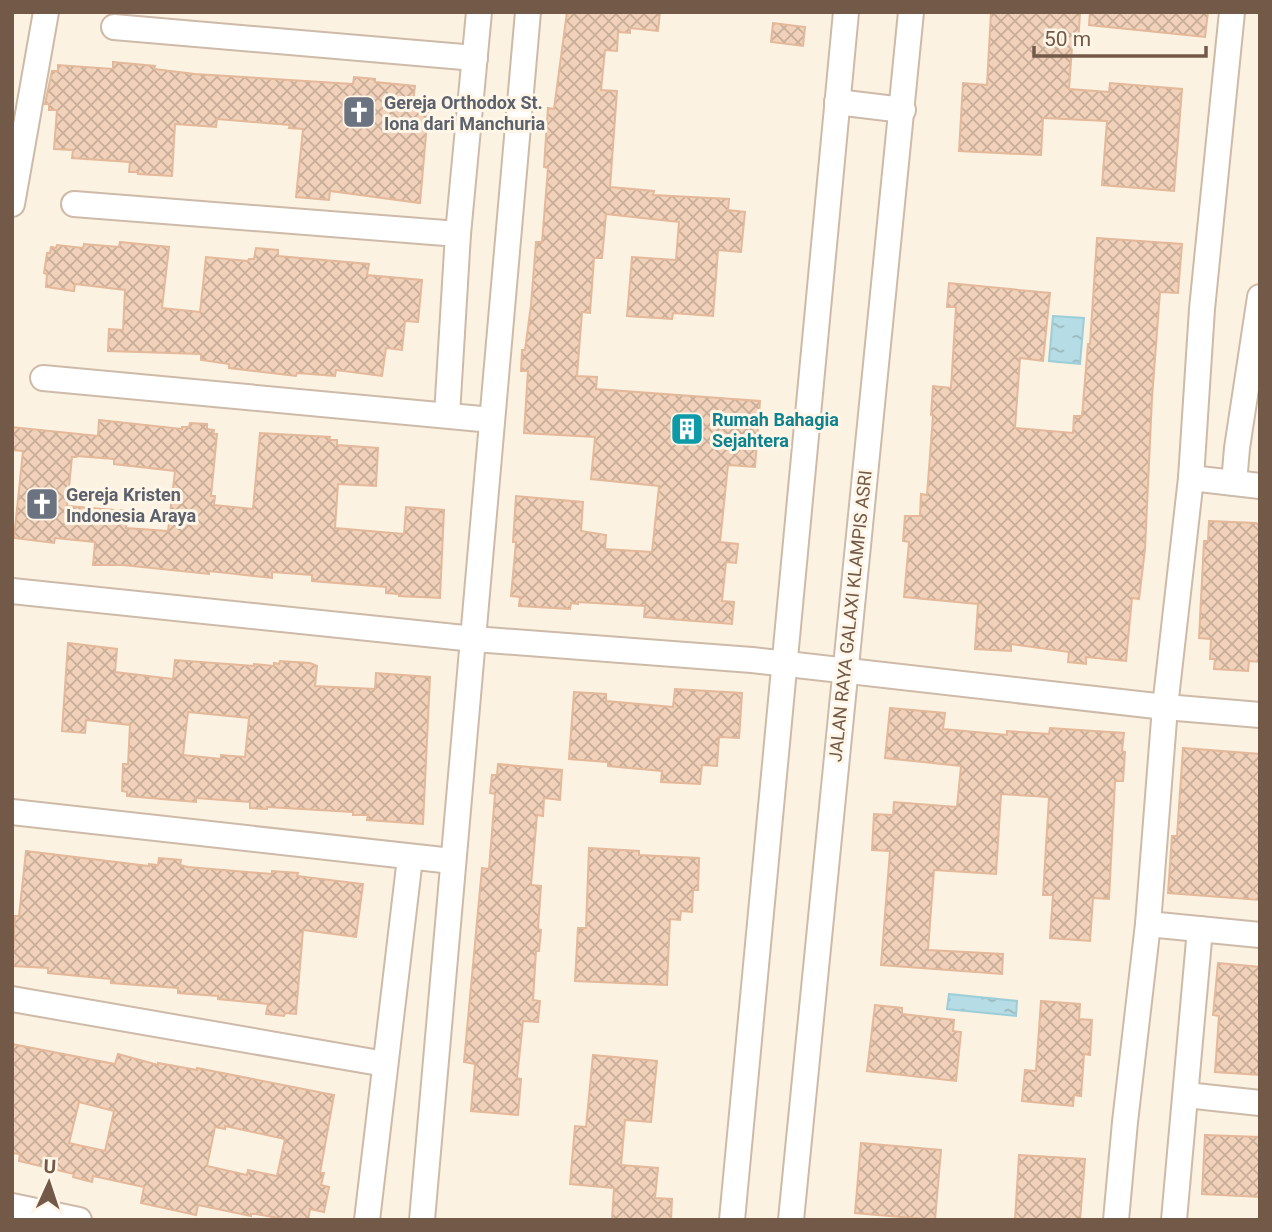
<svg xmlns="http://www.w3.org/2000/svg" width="1272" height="1232" font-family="Roboto,sans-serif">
	<defs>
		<pattern id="water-ripples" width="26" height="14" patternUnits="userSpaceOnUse" patternTransform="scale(1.75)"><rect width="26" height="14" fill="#b6dde5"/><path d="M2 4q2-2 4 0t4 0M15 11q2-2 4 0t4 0" fill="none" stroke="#98b6bc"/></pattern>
		<pattern id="building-cross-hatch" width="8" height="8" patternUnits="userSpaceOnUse" patternTransform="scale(1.75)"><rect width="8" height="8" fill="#f1d1b9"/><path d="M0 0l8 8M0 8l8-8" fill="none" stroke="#c8ad98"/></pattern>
	</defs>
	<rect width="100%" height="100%" fill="#fcf2e2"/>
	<g fill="url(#water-ripples)" stroke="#9dcdd7" stroke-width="2">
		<path d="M1053 316 1084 318 1080 364 1049 361Z"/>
		<path d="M949 994 1017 1001 1016 1016 947 1009Z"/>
	</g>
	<g fill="url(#building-cross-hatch)" stroke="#e4b89a" stroke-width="2" fill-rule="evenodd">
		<path d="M567 12H660L658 31 630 28V33L618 32 617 51 605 50 601 90 617 91 610 187 654 191 653 195 729 199 728 210 745 212 741 252 718 250 713 316 673 313 672 319 627 316 632 257 676 260 679 222 606 214 602 258H594L590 313 582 312 577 376 597 377 596 389 760 401 755 467 728 465 720 542 738 544 736 563 726 562 722 601 734 602 732 624 644 617 645 606 578 602V604L571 603 570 609 519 606 520 597 511 596 516 542H513L516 496 583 502 581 531 606 535 605 549 652 552 659 486 591 479 595 437 524 433 528 371H521L522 350H525L531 305 536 242H542L548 168 544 167 548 108 554 109Z"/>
		<path d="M991 12H1080L1078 47H1072L1069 89 1109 92 1110 83 1182 89 1174 191 1102 185 1107 121 1043 118 1041 155 959 151 963 83 987 85Z"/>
		<path d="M1090 12H1208L1205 37 1089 25Z"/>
		<path d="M773 23 805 27 803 46 771 42Z"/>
		<path d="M113 62 155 66 154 69 195 74 353 84 354 77 375 79V82L415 86 412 110 428 112 420 203 330 191 329 200 296 197 303 129 289 128 290 125 217 119 216 127 175 124 172 176 138 174V172H129L130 162 72 158 73 150 54 149 57 110H49V104H45L52 71H58V65L113 69Z"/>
		<path d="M1097 238 1182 244 1178 293 1160 292 1152 398 1145 549 1139 599 1132 598 1126 661 1086 657V664L1068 662 1069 652 1011 644V651L975 649 978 604 904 597 909 542 903 541 905 516H920L921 494 927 495 933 416 931 415 933 386 951 388 956 307H947L949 283 1050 293 1043 361 1020 358 1015 428 1073 433 1074 416H1082L1088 344H1090Z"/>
		<path d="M120 242 169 247 162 308 200 312 206 257 248 261 249 259H254L256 248 278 250V256L369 264 367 275 422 280 418 322 405 321 402 350 386 348 382 376 336 370 335 376 297 373 296 376 229 368V364L201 360V354L108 351 109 329 123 330 125 290 75 284 74 291 46 287 47 274 44 273 47 253H50L51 247 56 248 57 245 83 248 84 244 119 247Z"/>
		<path d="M99 420 182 429V427H189L190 423 207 424V429L214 430 213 434H217L211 496H215L214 505 253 509 260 433 330 437 329 440H337V445L378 448 376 486 338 484 335 528 404 534 406 507 444 510 440 598 399 596V594L386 593V587L312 581V575L272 572V578L209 571V574L123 565H93L95 542 55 538 54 543 14 538 23 451 12 450V427L98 436ZM76 456 114 459V464L175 471 168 531 126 528 127 511 67 506 72 457H76Z"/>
		<path d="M1209 521 1256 523 1260 526V662L1249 661 1248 671 1214 669 1215 659H1210L1211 639 1199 638 1204 541H1208Z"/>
		<path d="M68 643 117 649 115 672 173 679 175 660 254 666V664L274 666V663L279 664 280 661 310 663 317 666 315 686 375 689 376 673 430 677 423 824 367 820 368 815H353V812L267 807V809L250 808V802L196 798V802L127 796V792L122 791 123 764H128L130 725 86 720 85 733 62 731ZM188 712 249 718 245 757 221 755V759L183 755Z"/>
		<path d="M675 689 742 693 739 738 719 737 717 766 702 765 700 784 661 782 662 771 608 766V762L569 759 574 692 606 694V701L673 707Z"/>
		<path d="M890 708 945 713 943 729 1007 735V731L1049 734 1050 728 1124 733 1122 751 1125 752 1123 781H1115L1109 899 1093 898 1090 941 1050 938 1053 895H1043L1049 797 1001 794 996 874 934 870 928 950 1003 954 1002 974 881 965 890 851 872 850 874 814 893 815 894 802 957 807 961 766 885 758Z"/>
		<path d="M1183 748 1260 754V900L1168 893 1172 836H1177Z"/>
		<path d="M498 764 562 770 560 800 544 798 543 816 537 815 531 885 541 886 538 929 541 930 539 951H536L533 1000 540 1001 538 1022 523 1021 517 1078 521 1079 518 1115 471 1111 475 1064 464 1062 482 868 489 869 495 794 490 793 492 775H497Z"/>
		<path d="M589 848 639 851V855L699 858 698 890H693L692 912 681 911 680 920 670 919 667 985 575 981 578 928H586Z"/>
		<path d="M26 851 149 866V864L158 865 159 858 181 860 180 865 188 867 272 874V871L298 873 297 876 363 884 356 937 303 930 296 1014 285 1013 284 1016 266 1014 268 1004 218 999V996L178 993V988L111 983V979L48 973V968L12 966 15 916H19Z"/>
		<path d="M1218 963 1260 967V1075L1215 1072 1219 1016 1213 1015Z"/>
		<path d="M1041 1001 1080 1004 1079 1019 1092 1020 1090 1055 1084 1054 1081 1096 1074 1095 1073 1106 1022 1101 1025 1070 1036 1071Z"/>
		<path d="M875 1005 902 1008V1014L954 1020 953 1031 961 1032 956 1081 867 1071Z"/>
		<path d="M12 1044 115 1064 118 1054 158 1065V1063L197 1070V1068L334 1095 320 1173H324L321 1185 329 1187 324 1212 310 1209 308 1220H289L256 1214H251V1216L198 1205 196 1215 141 1203 144 1187 93 1176 92 1182 73 1177 74 1174 19 1161 20 1154 12 1153ZM79 1102 114 1111 105 1151 69 1143ZM225 1126 285 1139 277 1176 248 1170 247 1175 207 1166 215 1127 225 1129Z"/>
		<path d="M593 1055 657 1061 651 1122 625 1120 621 1165 658 1168 655 1198 672 1199 671 1220H612L614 1188 570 1184 575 1126 586 1127Z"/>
		<path d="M1205 1135 1260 1137V1197L1202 1194Z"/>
		<path d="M861 1143 941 1150 935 1220 855 1213Z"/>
		<path d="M1019 1155 1085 1159 1080 1220H1015Z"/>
	</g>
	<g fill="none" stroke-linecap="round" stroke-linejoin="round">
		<defs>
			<g id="minor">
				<path d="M114 27 475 58"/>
				<path d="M837 102 903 110"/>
				<path d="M12 204 46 12"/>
				<path d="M74 204 458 234"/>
				<path d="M43 378 492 420"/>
				<path d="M447 415 458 234 479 12"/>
				<path d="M1191 478 1260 486"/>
				<path d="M1234 483 1237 448 1260 297"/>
				<path d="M12 591 474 639 752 660 1165 707 1260 715"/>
				<path d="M12 812 452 861"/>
				<path d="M1148 924 1260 935"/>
				<path d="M12 999 385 1064"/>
				<path d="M1186 1095 1260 1103"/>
				<path d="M12 1206 79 1220"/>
				<path d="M367 1220 410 858"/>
				<path d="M422 1220 528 12"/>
				<path d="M732 1220 846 12"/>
				<path d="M791 1220 911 12"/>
				<path d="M1116 1220 1125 1122 1148 924 1165 707 1191 478 1202 309 1232 12"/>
				<path d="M1174 1220 1200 929"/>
			</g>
		</defs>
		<use href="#minor" stroke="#cdbaa8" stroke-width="28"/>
		<use href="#minor" stroke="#fff" stroke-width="24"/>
	</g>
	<defs>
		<symbol id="church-square" viewBox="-11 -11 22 22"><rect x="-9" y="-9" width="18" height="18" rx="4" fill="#6b7280" stroke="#fff6e8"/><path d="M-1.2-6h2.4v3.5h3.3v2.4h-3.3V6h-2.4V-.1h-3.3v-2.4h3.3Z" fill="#fff"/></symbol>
		<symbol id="building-square" viewBox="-11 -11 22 22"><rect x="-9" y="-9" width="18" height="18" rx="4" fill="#0f9aa8" stroke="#fff6e8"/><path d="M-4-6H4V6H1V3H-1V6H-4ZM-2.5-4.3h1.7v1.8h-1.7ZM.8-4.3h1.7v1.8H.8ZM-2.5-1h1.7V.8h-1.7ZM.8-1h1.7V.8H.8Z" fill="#fff"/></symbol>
	</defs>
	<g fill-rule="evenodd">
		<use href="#church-square" x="340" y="93" width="38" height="38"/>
		<use href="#building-square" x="668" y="410" width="38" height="38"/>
		<use href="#church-square" x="23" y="485" width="38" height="38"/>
	</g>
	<g text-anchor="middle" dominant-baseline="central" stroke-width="6" stroke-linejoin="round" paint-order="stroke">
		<g font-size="18" font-weight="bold" fill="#5b616d" stroke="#fff6e8" text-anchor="start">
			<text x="384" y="102">Gereja Orthodox St.<tspan x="384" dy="21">Iona dari Manchuria</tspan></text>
			<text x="66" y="494">Gereja Kristen<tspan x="66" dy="21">Indonesia Araya</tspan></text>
		</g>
		<g font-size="18" font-weight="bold" fill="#0d838f" stroke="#fff6e8" text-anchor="start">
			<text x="712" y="419">Rumah Bahagia<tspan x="712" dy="21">Sejahtera</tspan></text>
		</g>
		<g font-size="18" fill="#735948" stroke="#fff6e8">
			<text transform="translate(850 616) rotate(-84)">JALAN RAYA GALAXI KLAMPIS ASRI</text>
		</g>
	</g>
	<rect width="1272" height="1232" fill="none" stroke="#735948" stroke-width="28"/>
	<g transform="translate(49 1183) rotate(3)" stroke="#fff6e8" stroke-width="5" paint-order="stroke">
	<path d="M0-5L12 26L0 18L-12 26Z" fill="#735948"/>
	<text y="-10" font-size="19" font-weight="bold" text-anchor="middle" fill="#735948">U</text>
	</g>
	<path d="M1034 46v10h172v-10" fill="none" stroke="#735948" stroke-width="3.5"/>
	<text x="1044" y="46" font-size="21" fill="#735948" stroke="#fff6e8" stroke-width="5" paint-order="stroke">50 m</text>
</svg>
